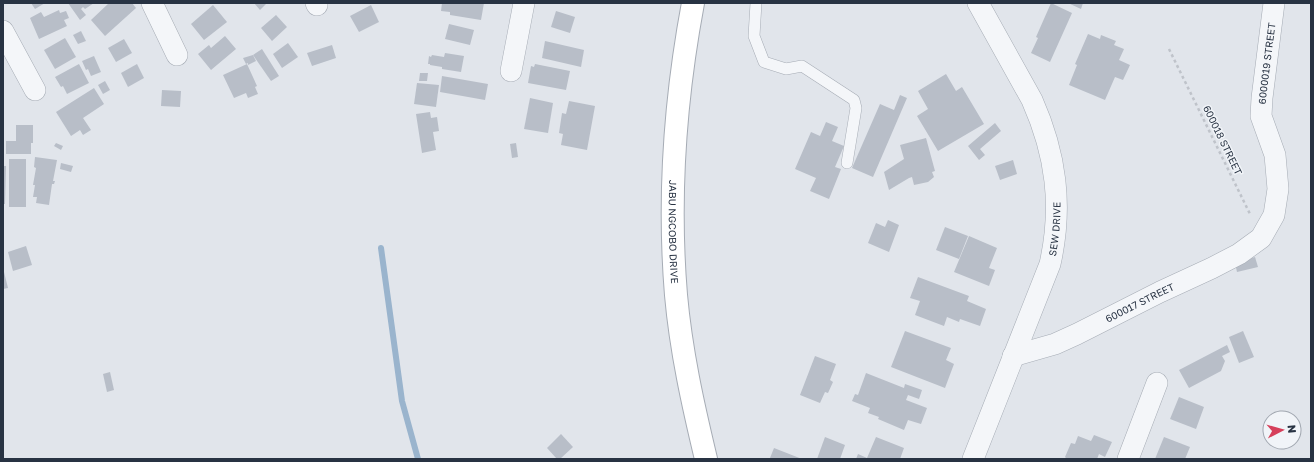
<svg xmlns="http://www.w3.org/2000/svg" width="1314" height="462" font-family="'Golos Text',sans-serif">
	<rect width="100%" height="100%" fill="#e1e5eb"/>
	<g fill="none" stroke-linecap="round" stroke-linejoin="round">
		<path stroke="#9ab4cd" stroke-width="6" d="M381 248 402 401 418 459"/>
	</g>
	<g fill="#b8bec8">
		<path d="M31 3H45L35 9Z"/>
		<path d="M68 3H94L85 9 83 7 81 9 86 15 80 20Z"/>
		<path d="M109 3H132L136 8 105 36 91 20Z"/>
		<path d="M254 3H267L260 10Z"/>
		<path d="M442 3H484L481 20 450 15V12L441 11Z"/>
		<path d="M1051 3 1072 13 1050 62 1031 53 1038 38 1036 37Z"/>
		<path d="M1068 3H1083L1081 9Z"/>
		<path d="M213 5 227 22 204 40 191 24Z"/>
		<path d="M371 5 379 22 359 32 350 16Z"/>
		<path d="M59 10 60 13 66 11 69 18 64 20 67 26 39 39 30 18 41 12 44 17Z"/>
		<path d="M556 11 575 17 570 33 551 27Z"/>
		<path d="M276 15 287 27 272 41 261 28Z"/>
		<path d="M449 24 474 30 470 45 445 39Z"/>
		<path d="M81 31 86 41 78 44 73 35Z"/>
		<path d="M1088 34 1100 39 1101 35 1116 41 1114 45 1124 49 1119 60 1130 65 1123 80 1115 77 1105 100 1069 85 1077 65 1075 64Z"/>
		<path d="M225 36 236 49 211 70 198 54 209 45 211 48Z"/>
		<path d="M65 38 76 57 55 69 44 50Z"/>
		<path d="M124 39 132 53 116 62 108 48Z"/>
		<path d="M545 41 584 50 581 67 542 58Z"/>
		<path d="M288 43 298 57 282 68 273 54Z"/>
		<path d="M332 45 336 58 312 66 307 53Z"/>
		<path d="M262 49 279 76 271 81 253 55Z"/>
		<path d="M445 53 464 56 461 72 442 69V67L430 65V64H428L429 56 431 57 432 55 444 57Z"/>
		<path d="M253 55 256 61 248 65V63L246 64 243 58Z"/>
		<path d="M94 56 101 72 91 76 88 69 86 70 82 61Z"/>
		<path d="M79 64 89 83 67 94 63 86 61 87 55 77Z"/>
		<path d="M137 64 144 78 128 87 121 73Z"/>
		<path d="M247 64 257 86 255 87 258 94 248 98 246 93 234 98 223 75Z"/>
		<path d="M535 64 570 71 566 90 528 83 531 66 534 67Z"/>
		<path d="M420 73H428L427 81H419Z"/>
		<path d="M946 74 956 91 962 87 984 124 938 151 917 116 928 109 918 91Z"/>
		<path d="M442 76 488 84 485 100 440 92Z"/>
		<path d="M105 81 110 90 103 94 98 85Z"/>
		<path d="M417 83 439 85 436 107 414 104Z"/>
		<path d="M94 88 104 104 83 118 91 130 83 135 80 130 71 136 56 112Z"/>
		<path d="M162 90 181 91 180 107 161 106Z"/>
		<path d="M900 95 907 98 873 177 852 168 880 104 894 110Z"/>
		<path d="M530 98 553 103 548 133 524 129Z"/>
		<path d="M569 101 595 106 587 150 561 145 563 134 559 133 562 113 566 114Z"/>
		<path d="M430 112 431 118 437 117 439 131 433 132 436 150 422 153 416 114Z"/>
		<path d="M826 122 838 127 832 141 844 146 835 167 841 169 829 199 810 191 816 178 795 169 811 132 820 136Z"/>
		<path d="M995 123 1001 131 980 149 985 155 979 160 968 146Z"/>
		<path d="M16 125H33V143H31V154H6V141H16Z"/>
		<path d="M926 138 935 171 932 172 934 177 928 182 914 185 912 177 909 178 889 190 884 172 904 159 900 145Z"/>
		<path d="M56 143 63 146 61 150 54 146Z"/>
		<path d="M516 143 518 157 512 158 510 144Z"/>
		<path d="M35 157 57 160 53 181H55L54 184H52L49 205 36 203 37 197H33L35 185H33L36 168 34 167Z"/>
		<rect x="9" y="159" width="17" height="48"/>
		<path d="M1013 160 1017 174 1000 180 995 166Z"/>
		<path d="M61 163 73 166 71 172 60 169Z"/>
		<path d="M3 166H6L5 204H3Z"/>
		<path d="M888 220 899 225 889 252 868 243 876 223 885 227Z"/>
		<path d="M945 227 968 236 959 259 936 250Z"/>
		<path d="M969 236 997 248 989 268 995 270 989 286 954 272Z"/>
		<path d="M26 246 32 265 13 271 8 252Z"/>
		<path d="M1255 257 1258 267 1237 272 1235 263Z"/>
		<path d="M3 268 8 288 3 289Z"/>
		<path d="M918 277 969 296 967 301 986 309 980 326 960 319 959 322 947 317 944 326 915 315 920 301 910 298Z"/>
		<path d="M905 331 951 348 946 360 954 364 945 388 891 367Z"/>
		<path d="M1243 331 1254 357 1239 363 1229 337Z"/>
		<path d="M1227 345 1230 352 1222 356 1225 361 1221 371 1189 388 1179 370Z"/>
		<path d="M815 356 836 364 830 380 833 382 828 393 825 392 820 403 800 395Z"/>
		<path d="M110 372 114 390 107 392 103 374Z"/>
		<path d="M866 373 904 388 905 384 922 390 919 399 908 395 906 400 927 408 921 424 908 420 904 430 878 419 879 417 868 413 870 408 852 401 855 394 858 395Z"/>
		<path d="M1179 397 1204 407 1196 429 1170 419Z"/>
		<path d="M561 434 573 447 560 459H557L547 448Z"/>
		<path d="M1094 435 1112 442 1105 457 1099 454 1097 459H1066V458L1065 457 1071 443 1075 444 1078 436 1091 441Z"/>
		<path d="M825 437 845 445 840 459H817Z"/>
		<path d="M876 437 904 448 900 459H856L858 454 867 458Z"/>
		<path d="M1164 437 1190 447 1185 459H1155Z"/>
		<path d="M774 448 802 459 770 458Z"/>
	</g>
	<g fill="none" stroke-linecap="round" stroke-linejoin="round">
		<defs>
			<path id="lane" d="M756 3 754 36 764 62 786 69 802 66 854 100 856 108 847 163"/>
			<g id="street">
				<path d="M152 3 177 55"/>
				<path d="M316 3 317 5"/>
				<path d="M3 31 35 90"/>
				<path d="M511 71 524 3"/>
				<path id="s1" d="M1013 356 1055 344 1077 334 1160 292 1212 268 1239 254 1261 238 1274 215 1278 189 1275 155 1261 116 1262 98 1274 3"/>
				<path id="s2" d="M973 459 1050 264C1063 206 1056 154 1032 100L978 3"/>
				<path d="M1128 459 1157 383"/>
			</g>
			<g id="secondary">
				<path id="s3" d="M693 3C675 99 668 198 676 295 681 351 693 405 706 459"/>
			</g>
		</defs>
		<use href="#lane" stroke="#a6acb5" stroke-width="12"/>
		<use href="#street" stroke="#a6acb5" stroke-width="22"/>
		<use href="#secondary" stroke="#a6acb5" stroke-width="24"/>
		<path stroke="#bfc3ca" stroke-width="2.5" stroke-dasharray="3 3" stroke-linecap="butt" d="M1169 49 1250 214"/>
		<use href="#lane" stroke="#f4f6f9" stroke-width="11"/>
		<use href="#street" stroke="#f4f6f9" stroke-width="21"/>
		<use href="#secondary" stroke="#fff" stroke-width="22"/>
	</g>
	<g text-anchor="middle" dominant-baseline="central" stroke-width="3" stroke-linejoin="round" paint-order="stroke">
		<g font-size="10" fill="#283343" stroke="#f1f4f8">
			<text stroke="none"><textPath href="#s1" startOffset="457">6000019 STREET</textPath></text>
			<text transform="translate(1223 140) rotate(64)">600018 STREET</text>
			<text stroke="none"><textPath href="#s2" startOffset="245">SEW DRIVE</textPath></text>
			<text stroke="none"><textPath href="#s3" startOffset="230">JABU NGCOBO DRIVE</textPath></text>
			<text stroke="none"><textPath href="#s1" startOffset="138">600017 STREET</textPath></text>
		</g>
	</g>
	<rect width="1314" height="462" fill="none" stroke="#283343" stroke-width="8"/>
	<g transform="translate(1282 430) rotate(84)"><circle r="19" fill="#f1f4f8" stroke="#a1a7b0"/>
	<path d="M0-3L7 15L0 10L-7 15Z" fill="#d6405b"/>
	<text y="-6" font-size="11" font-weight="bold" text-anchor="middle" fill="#283343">N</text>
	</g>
</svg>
